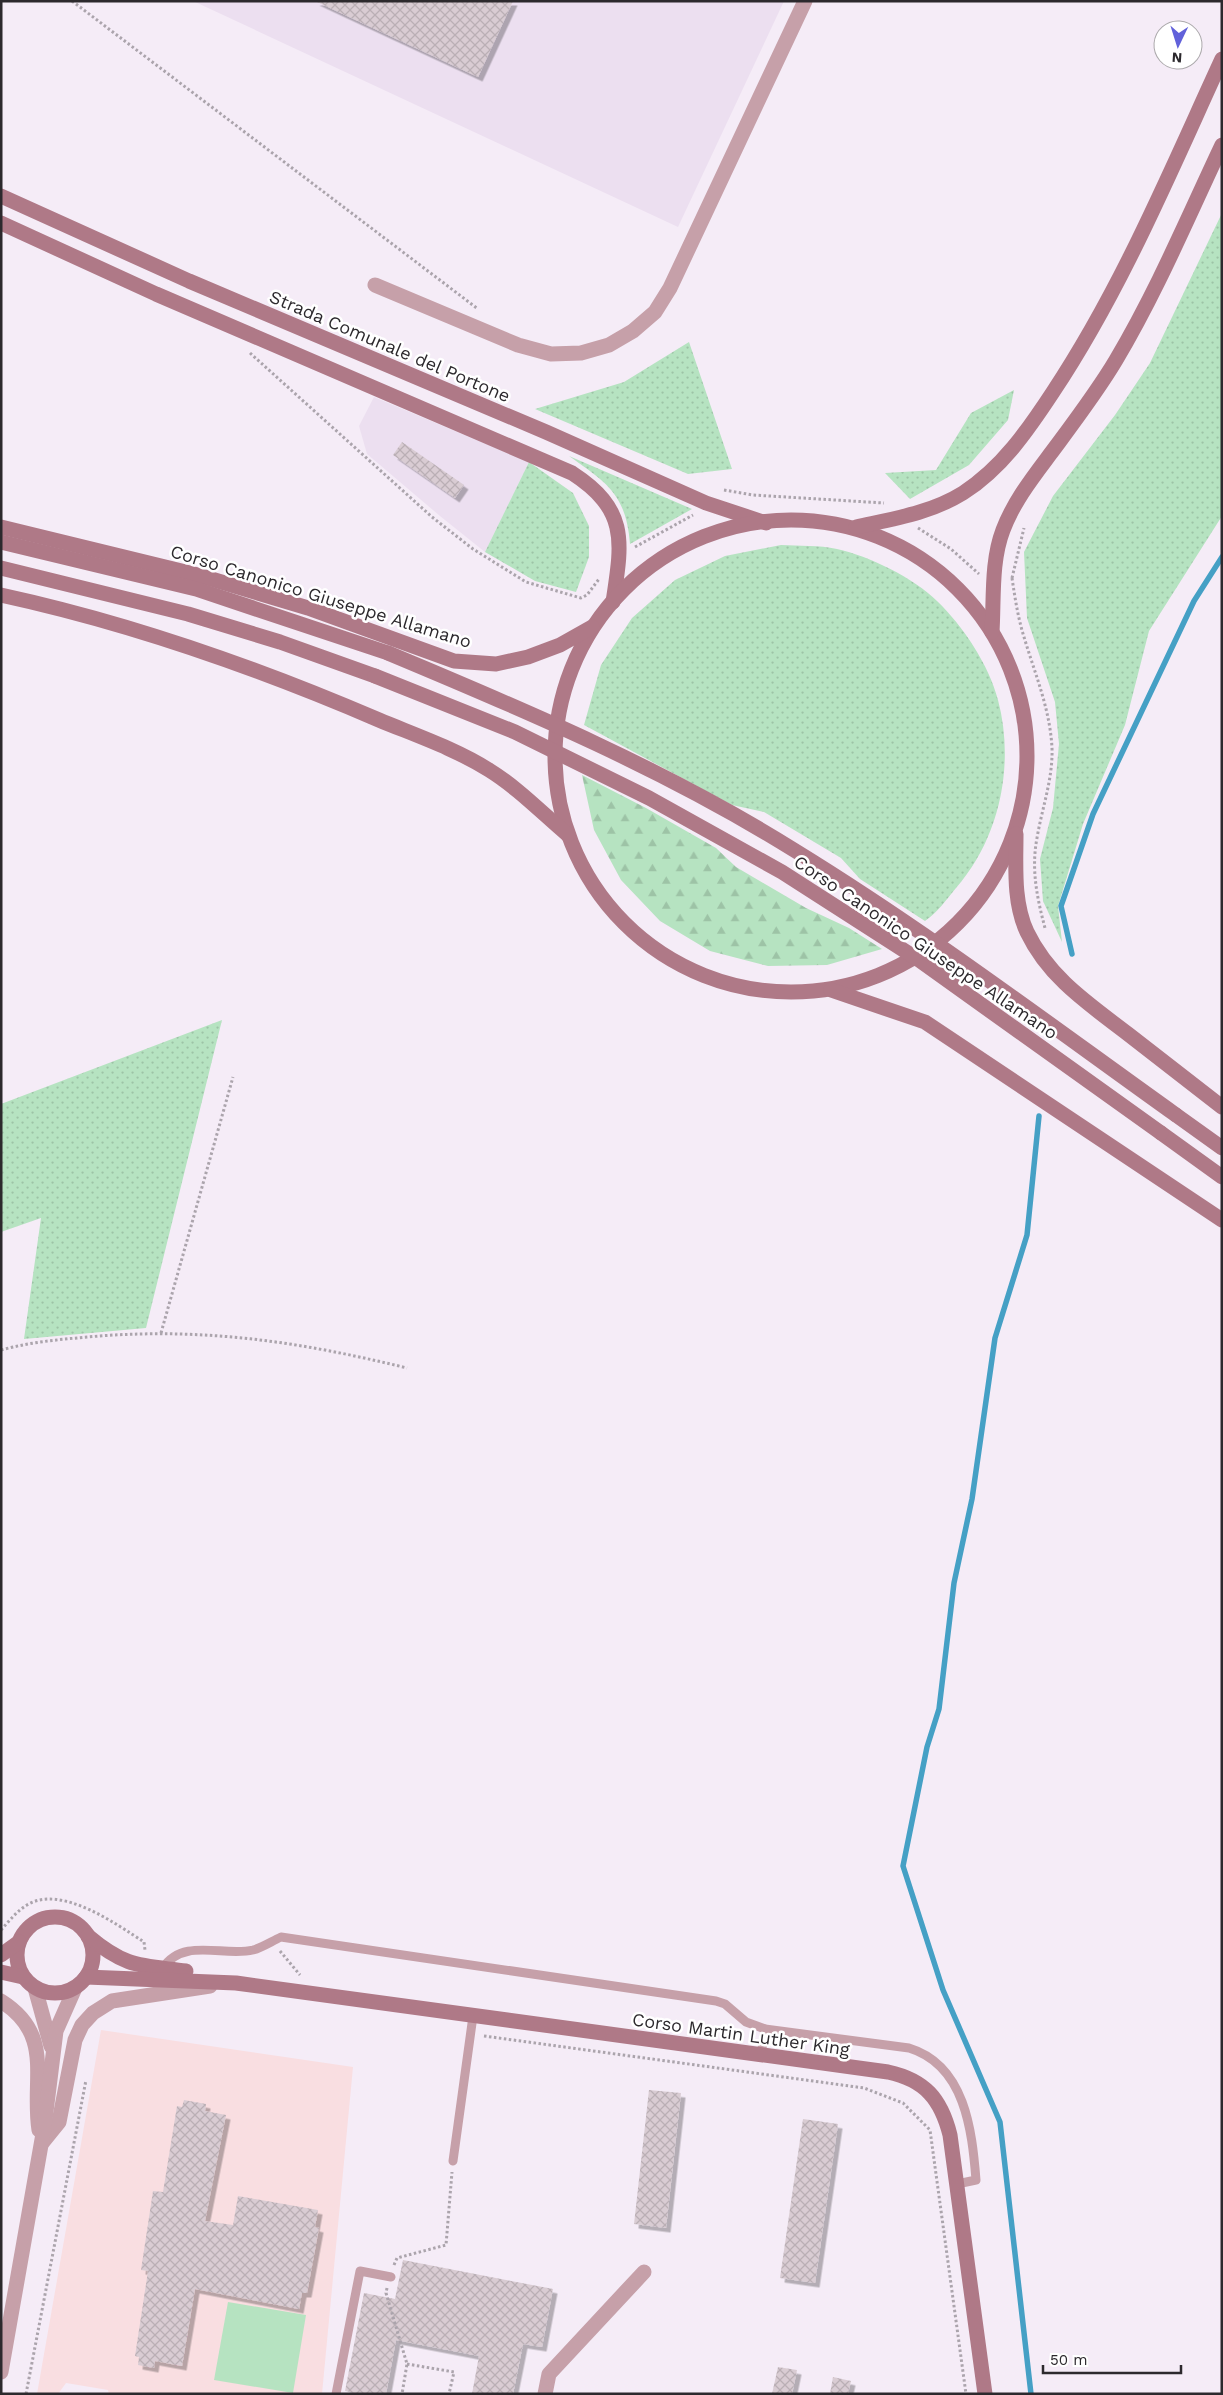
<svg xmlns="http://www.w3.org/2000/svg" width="1223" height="2395" font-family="'Work Sans',sans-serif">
	<defs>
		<pattern id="grass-dots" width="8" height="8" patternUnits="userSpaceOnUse" patternTransform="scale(1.25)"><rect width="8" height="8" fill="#b6e3c1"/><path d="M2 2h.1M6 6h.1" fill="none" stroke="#9dc3a6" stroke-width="1.8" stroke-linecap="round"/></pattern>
		<pattern id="forest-firs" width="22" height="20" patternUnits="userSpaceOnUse" patternTransform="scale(1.25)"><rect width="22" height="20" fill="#b6e3c1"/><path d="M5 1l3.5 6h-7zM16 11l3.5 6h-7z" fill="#9dc3a6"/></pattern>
		<pattern id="building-cross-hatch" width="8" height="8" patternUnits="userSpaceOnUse" patternTransform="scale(1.25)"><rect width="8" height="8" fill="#d9ccd3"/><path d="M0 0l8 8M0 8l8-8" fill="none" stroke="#baafb5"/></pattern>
		<filter id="shadow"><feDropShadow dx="4.5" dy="4.5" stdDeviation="0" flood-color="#0004"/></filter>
	</defs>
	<rect width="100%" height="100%" fill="#f5ecf7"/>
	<g fill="#ecdff0">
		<path d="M193 1H784L678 227Z"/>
		<path d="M374 397 529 462 485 552 440 516 367 454 359 426Z"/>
	</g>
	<path fill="#f9dee1" d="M101 2030 353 2067 322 2394H109L108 2390 66 2383 58 2394H37Z"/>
	<g fill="url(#grass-dots)">
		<path d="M1222 213V516L1149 631 1125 725 1083 824 1058 906 1062 942 1043 901 1040 859 1053 808 1059 744 1055 702 1027 618 1024 552 1053 496 1115 415 1150 363Z"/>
		<path d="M689 342 732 469 688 474 535 409 624 382Z"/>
		<path d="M1014 390 1008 420 969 465 910 499 885 473 936 470 971 413Z"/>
		<path d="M569 456 692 509 630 544C626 494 607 483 569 456Z"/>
		<path d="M529 462 573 493 589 526V557L576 592 535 581 485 552Z"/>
		<path d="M781 545C799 546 819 545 837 549 869 556 914 578 937 601 963 626 989 665 998 700 1015 764 1000 838 956 888 946 900 938 912 925 921L860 879 841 858 764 812 732 805 584 725 601 665 632 618 675 580 725 556Z"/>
		<path d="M222 1020 146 1328 24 1339 41 1218 1 1232V1104Z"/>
	</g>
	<path fill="url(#forest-firs)" d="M582 775 646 808 716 848 736 867 806 908 849 928 882 949 827 965 768 966 710 951 660 921 621 880 594 830Z"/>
	<path fill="#b6e3c1" d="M228 2302 306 2315 293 2393 214 2380Z"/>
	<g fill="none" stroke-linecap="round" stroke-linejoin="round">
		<g stroke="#45a0c5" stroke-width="5.5">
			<path d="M1072 954 1061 906 1093 814 1194 601 1222 557"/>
			<path d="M1031 2394 1000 2122 943 1990 903 1866 927 1747 939 1709 954 1583 972 1499 995 1338 1027 1235 1039 1116"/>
		</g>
	</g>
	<g fill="url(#building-cross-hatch)" filter="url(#shadow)">
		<path d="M315 1H513L478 77Z"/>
		<path d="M402 442 464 485 455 498 393 455Z"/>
		<path d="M649 2090 681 2093 666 2228 634 2224Z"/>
		<path d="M184 2100 206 2104 205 2111 226 2115 205 2221 233 2225 238 2196 318 2210 315 2227 319 2228 307 2293H302L299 2309 195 2289 182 2366 155 2361 154 2368 138 2365 139 2357 135 2356 148 2271 141 2270 153 2191 163 2192 177 2106 182 2107Z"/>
		<path d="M803 2119 838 2124 815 2283 780 2278Z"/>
		<path d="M403 2260 553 2289 542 2347 523 2344 513 2394H472L479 2356 396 2340 386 2394H360L345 2391 364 2293 395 2299Z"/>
		<path d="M778 2367 797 2370 792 2394H772Z"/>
		<path d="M833 2377 851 2381 848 2394H830Z"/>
	</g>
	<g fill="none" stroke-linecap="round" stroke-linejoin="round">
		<g stroke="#aba4ac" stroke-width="3" stroke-dasharray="2.5 2.5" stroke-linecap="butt">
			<path d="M72 1 478 309"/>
			<path d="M250 353 432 517 473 549 526 582 581 598 587 595 599 579"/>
			<path d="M724 490 753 495 884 503"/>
			<path d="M918 528 951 549 979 574"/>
			<path d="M635 547 693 515"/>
			<path d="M1012 578 1024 528"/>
			<path d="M1012 578C1015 598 1018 618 1024 637 1035 674 1050 709 1052 748 1053 779 1042 808 1037 838 1031 869 1037 898 1045 928"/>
			<path d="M161 1333 233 1077"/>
			<path d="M1 1350C34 1341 66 1339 99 1336 208 1328 301 1342 407 1368"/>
			<path d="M1 1930C9 1921 17 1911 27 1905 61 1884 116 1924 144 1942L145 1950"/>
			<path d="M280 1951 300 1975"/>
			<path d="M484 2036 864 2088 903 2103 930 2130 966 2394"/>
			<path d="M394 2265 397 2258 446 2245 452 2172"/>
			<path d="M387 2288 386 2293 407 2364 402 2394"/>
			<path d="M407 2364 454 2372 449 2394"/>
			<path d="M26 2394 86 2080"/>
		</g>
		<g stroke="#c6a0a9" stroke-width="9">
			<path d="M163 1968C183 1937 224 1957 253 1950 263 1947 272 1941 281 1937L716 2001 725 2004 746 2022 765 2029 909 2048C965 2065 972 2130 976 2180L957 2184"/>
			<path d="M761 2055 765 2029"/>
			<path d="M453 2161 473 2016"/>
			<path d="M336 2394 360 2271 391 2277"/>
		</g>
		<g stroke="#c6a0a9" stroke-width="15">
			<path d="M375 285 518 345 551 354 581 353 609 345 633 331 655 312 670 288 805 1"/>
			<path d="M35 1988 51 2046"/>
			<path d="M1 2001C55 2035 31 2079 39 2130"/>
			<path d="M42 2143 59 2122 75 2040 82 2025 93 2013 112 2001 210 1986"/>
			<path d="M1 2372 44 2128 56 2031 75 1988"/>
			<path d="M545 2394 549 2374 644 2272"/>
		</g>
		<g stroke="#af7987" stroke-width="15">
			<path d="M1 196 189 281 546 432 706 503 766 523"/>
			<path d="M1 223 156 294 572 473C629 510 622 542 613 602"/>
			<circle cx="791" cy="756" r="236"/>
			<path d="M1 527 198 575 308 608 454 661 496 664 528 657 560 645 592 627"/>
			<path d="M856 527C892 519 931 513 963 493 1002 468 1028 430 1053 392 1122 288 1170 172 1222 59"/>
			<path d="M1 542 196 589 388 653"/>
			<path d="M1 568 188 614 280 642 375 676"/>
			<path d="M1 595C130 623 258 668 379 720 415 735 456 749 489 770 518 788 542 813 568 835"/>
			<path d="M992 632C994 599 991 561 1003 530 1014 501 1033 477 1051 453 1074 422 1097 392 1116 360 1157 291 1188 217 1222 145"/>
			<path d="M1016 834C1016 866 1013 902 1027 932 1049 978 1089 1004 1128 1034 1159 1058 1190 1082 1222 1107"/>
			<path d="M831 990 925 1022 1222 1220"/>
			<path d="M1176 1115 1222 1148"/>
			<path d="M1161 1133 1222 1177"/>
			<circle cx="55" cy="1955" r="38"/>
			<path d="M88 1936C126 1968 140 1965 186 1971"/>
			<path d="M1 1955 19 1942"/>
			<path d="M1 1972 23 1977"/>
			<path d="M86 1977 236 1983 888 2072C925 2080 941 2099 950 2135L985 2394"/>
		</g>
		<g stroke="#af7987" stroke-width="15">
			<path d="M388 653C527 711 666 770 794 850 926 931 1050 1025 1176 1115"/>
			<path d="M375 676 515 732 649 798 782 872 919 960 1161 1133"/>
		</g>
	</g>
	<g text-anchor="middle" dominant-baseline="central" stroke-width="5" stroke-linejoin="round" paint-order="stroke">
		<g font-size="18" fill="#2c292d" stroke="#fff">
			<text transform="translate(390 346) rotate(23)">Strada Comunale del Portone</text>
			<text transform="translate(321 596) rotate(17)">Corso Canonico Giuseppe Allamano</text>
			<text transform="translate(926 947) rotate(34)">Corso Canonico Giuseppe Allamano</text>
			<text transform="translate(741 2034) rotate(8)">Corso Martin Luther King</text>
		</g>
	</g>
	<rect width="1223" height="2395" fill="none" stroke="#2c292d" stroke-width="5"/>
	<g transform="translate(1178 45) rotate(184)"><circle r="24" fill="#ffffff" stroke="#aba9ab"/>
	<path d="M0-4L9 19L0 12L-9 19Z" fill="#6161da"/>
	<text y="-8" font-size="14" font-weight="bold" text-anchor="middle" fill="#2c292d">N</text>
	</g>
	<path d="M1043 2365v8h138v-8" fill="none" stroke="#2c292d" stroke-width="2.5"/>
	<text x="1050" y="2365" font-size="15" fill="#2c292d" stroke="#ffffff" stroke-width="4" paint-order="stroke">50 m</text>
</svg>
